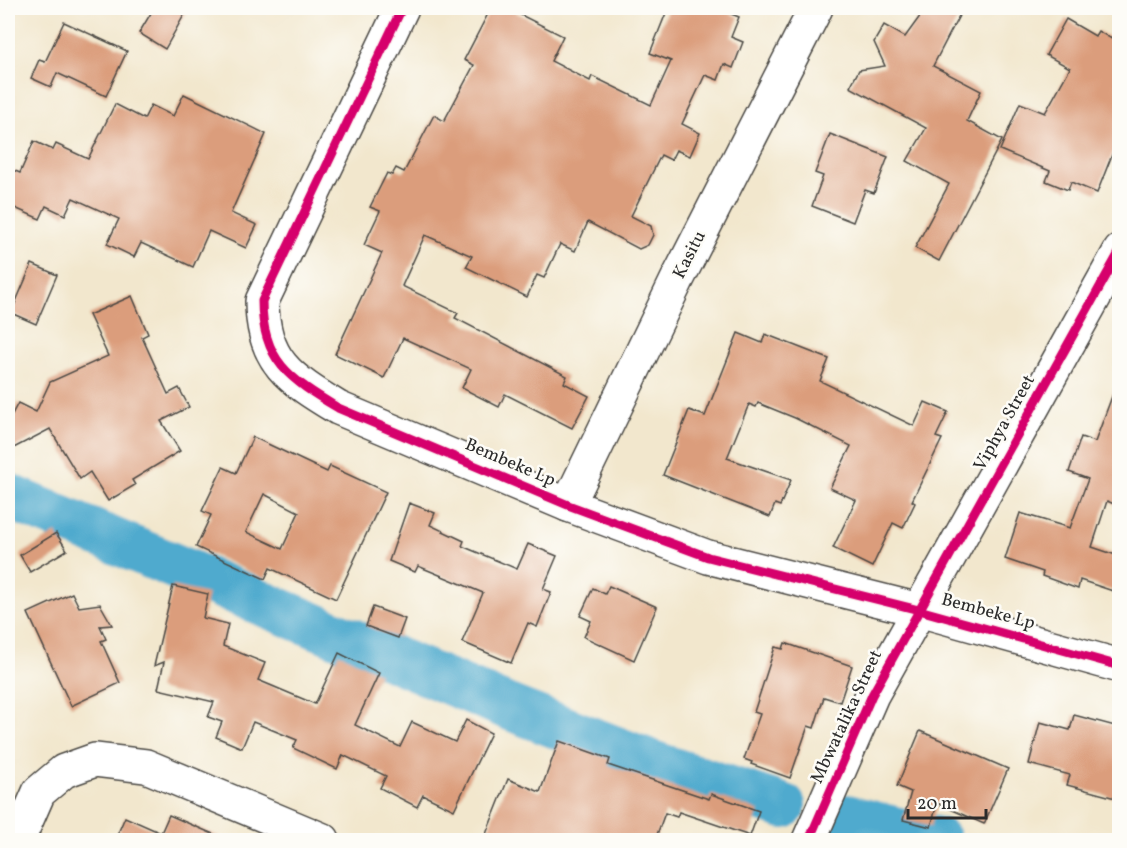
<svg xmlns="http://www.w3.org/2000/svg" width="1127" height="848" font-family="Vollkorn,serif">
	<rect width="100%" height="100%" fill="#fdfcf7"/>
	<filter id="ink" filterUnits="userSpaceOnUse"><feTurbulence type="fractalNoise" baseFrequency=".0167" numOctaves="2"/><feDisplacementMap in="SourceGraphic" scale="12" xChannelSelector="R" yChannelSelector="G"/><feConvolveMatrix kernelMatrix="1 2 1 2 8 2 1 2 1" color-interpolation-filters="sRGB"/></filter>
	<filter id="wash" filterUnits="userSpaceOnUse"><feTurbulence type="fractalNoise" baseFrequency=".008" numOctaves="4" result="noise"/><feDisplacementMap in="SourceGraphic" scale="24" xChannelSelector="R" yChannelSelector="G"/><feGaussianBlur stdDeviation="1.35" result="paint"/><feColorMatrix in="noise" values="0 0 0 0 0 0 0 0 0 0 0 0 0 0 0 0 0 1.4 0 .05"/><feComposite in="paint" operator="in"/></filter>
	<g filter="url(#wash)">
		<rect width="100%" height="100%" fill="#f2e7cd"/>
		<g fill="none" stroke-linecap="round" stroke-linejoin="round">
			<g stroke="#50aace" stroke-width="46">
				<path d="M8 496 513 709 655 764 783 806"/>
				<path d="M847 817 938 840"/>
			</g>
		</g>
		<g id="blocks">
			<g fill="#db9d7b" fill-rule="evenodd">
				<path d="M154 8H188L165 49 139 33Z"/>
				<path d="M491 8H507L563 36 551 61 590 81 592 76 651 105 671 61 650 53 668 8H716L739 17 731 37 743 42 733 68 724 64 718 80 705 75 682 124 700 133 690 156 676 150 671 160 661 155 631 216 651 226 653 235 648 245 639 249 588 222 575 251 560 244 544 278 537 275 527 297 466 267 472 256 425 235 402 286 458 313 455 318 567 376 564 383 589 396 572 428 505 394 499 407 462 388 471 369 403 338 384 378 335 354 382 253 364 245 380 211 370 207 387 173 392 175 396 168 404 172 434 115 444 121 474 65 464 60Z"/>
				<path d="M926 8H963L933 66 981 91 967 121 1002 140 939 261 915 248 949 184 907 161 926 128 850 87 859 70 885 66 874 42 884 25 905 37Z"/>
				<path d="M1066 19 1095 36 1098 31 1119 43V137L1097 193 1071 182 1068 190 1046 181 1050 171 1000 150 1020 103 1045 113 1070 68 1046 55Z"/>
				<path d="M64 22 127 51 106 96 57 73 51 87 31 78 39 60 45 62Z"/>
				<path d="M184 94 266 134 231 213 257 225 246 248 209 231 193 267 141 243 134 257 107 244 119 219 73 198 65 215 46 206 40 219 8 205V182L13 170 20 173 34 141 53 150 56 144 88 159 115 104 144 119 151 105 173 116Z"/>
				<path d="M830 134 888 157 874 193 865 190 853 222 812 206 823 176 815 173Z"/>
				<path d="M32 264 57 275 36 324 11 313Z"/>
				<path d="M132 296 148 334 142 337 168 394 179 388 189 407 161 421 180 451 132 480 135 485 108 501 90 472 80 479 50 429 8 451V422L18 403 36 412 50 382 108 356 89 315Z"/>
				<path d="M738 333 762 343 765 334 829 359 820 381 914 426 925 402 948 412 936 437 942 439 912 501 915 503 903 528 893 523 872 567 833 548 856 500 830 488 851 446 795 418 758 403 756 407 749 404 727 458 791 480 780 506 775 504 770 517 663 475 689 410 705 416Z"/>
				<path d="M1117 383 1119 384V506L1107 501 1092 547 1119 556V581L1116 592 1080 580 1078 589 1042 576 1043 572 1005 559 1020 513 1070 528 1088 479 1069 472 1081 437 1095 442Z"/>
				<path d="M253 437 327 472 330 466 386 492 336 599 270 568 265 579 196 547 211 515 202 511 223 467 236 473ZM264 494 299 512 282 549 246 532Z"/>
				<path d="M409 503 435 513 430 525 464 541 462 546 517 569 528 544 557 556 543 589 551 592 537 627 528 623 511 663 462 642 483 593 418 566 415 572 389 561Z"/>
				<path d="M56 533 67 550 30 572 20 555Z"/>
				<path d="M173 586 208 594 203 618 228 624 223 646 265 663 258 680 315 704 339 653 379 673 355 725 400 747 412 722 455 742 466 720 491 733 454 810 423 795 417 807 380 788 386 776 343 755 337 769 293 748 297 740 253 722 242 748 216 737 222 722 208 717 214 702 158 689 164 662 154 666Z"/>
				<path d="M609 586 657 607 634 660 584 637 591 621 580 616 593 588 605 594Z"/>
				<path d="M72 593 79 607 100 604 112 625 100 626 106 639 101 641 120 683 71 706 28 613Z"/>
				<path d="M373 607 405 619 398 638 366 626Z"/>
				<path d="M785 643 852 666 840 702 824 697 814 728 808 726 790 778 751 764 752 762 744 759 760 714 754 712 775 647 783 649Z"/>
				<path d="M1074 715 1119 727V799L1067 785 1070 775 1029 764 1040 722 1070 730Z"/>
				<path d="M920 731 1008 769 984 824 937 803 931 827 903 820 911 792 897 786Z"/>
				<path d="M559 741 610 759 608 765 709 799 711 794 759 811 750 836 679 812 677 817 665 813 655 840H501L486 834 508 779 540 792Z"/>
				<path d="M169 815 227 840H115L125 817 161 833Z"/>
			</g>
		</g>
	</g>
	<g filter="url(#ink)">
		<use href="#blocks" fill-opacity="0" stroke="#494743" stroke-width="1.5"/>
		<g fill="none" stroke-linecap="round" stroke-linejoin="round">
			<defs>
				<g id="minor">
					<path d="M402 8 262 301C262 361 290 379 338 408L568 505 708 557 919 610 1120 666"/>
					<path d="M568 505 677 280 816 8"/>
					<path d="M18 840 39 792 64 771 95 760 146 766 323 840"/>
					<path d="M809 840 872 695 1120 251"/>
				</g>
			</defs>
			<use href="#minor" stroke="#494743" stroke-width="36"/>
			<use href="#minor" stroke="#fff" stroke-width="33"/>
			<defs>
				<g id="cycleway">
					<path d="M402 8 262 301C262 361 290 379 338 408L568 505 708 557 919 610 1120 666"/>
					<path d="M809 840 872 695 1120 251"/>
				</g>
			</defs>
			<use href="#cycleway" stroke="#fdfcf7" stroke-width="13"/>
			<use href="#cycleway" stroke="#d6006c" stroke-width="9"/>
		</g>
	</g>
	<g text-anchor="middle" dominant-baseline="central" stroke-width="5" stroke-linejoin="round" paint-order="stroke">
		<g font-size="18" fill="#2b2b2b" stroke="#fdfcf7">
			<text transform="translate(690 255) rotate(-63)">Kasitu</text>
			<text transform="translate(1005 423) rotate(-61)">Viphya Street</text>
			<text transform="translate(510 463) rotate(23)">Bembeke Lp</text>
			<text transform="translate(988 612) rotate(15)">Bembeke Lp</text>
			<text transform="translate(847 717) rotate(-65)">Mbwatalika Street</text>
		</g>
	</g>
	<rect width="1127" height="848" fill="none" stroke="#fdfcf7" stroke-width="30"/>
	<path d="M908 809v9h78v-9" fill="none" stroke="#2b2b2b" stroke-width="3"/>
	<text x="917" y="809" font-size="18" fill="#2b2b2b" stroke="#fdfcf7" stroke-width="4.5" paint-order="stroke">20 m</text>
</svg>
